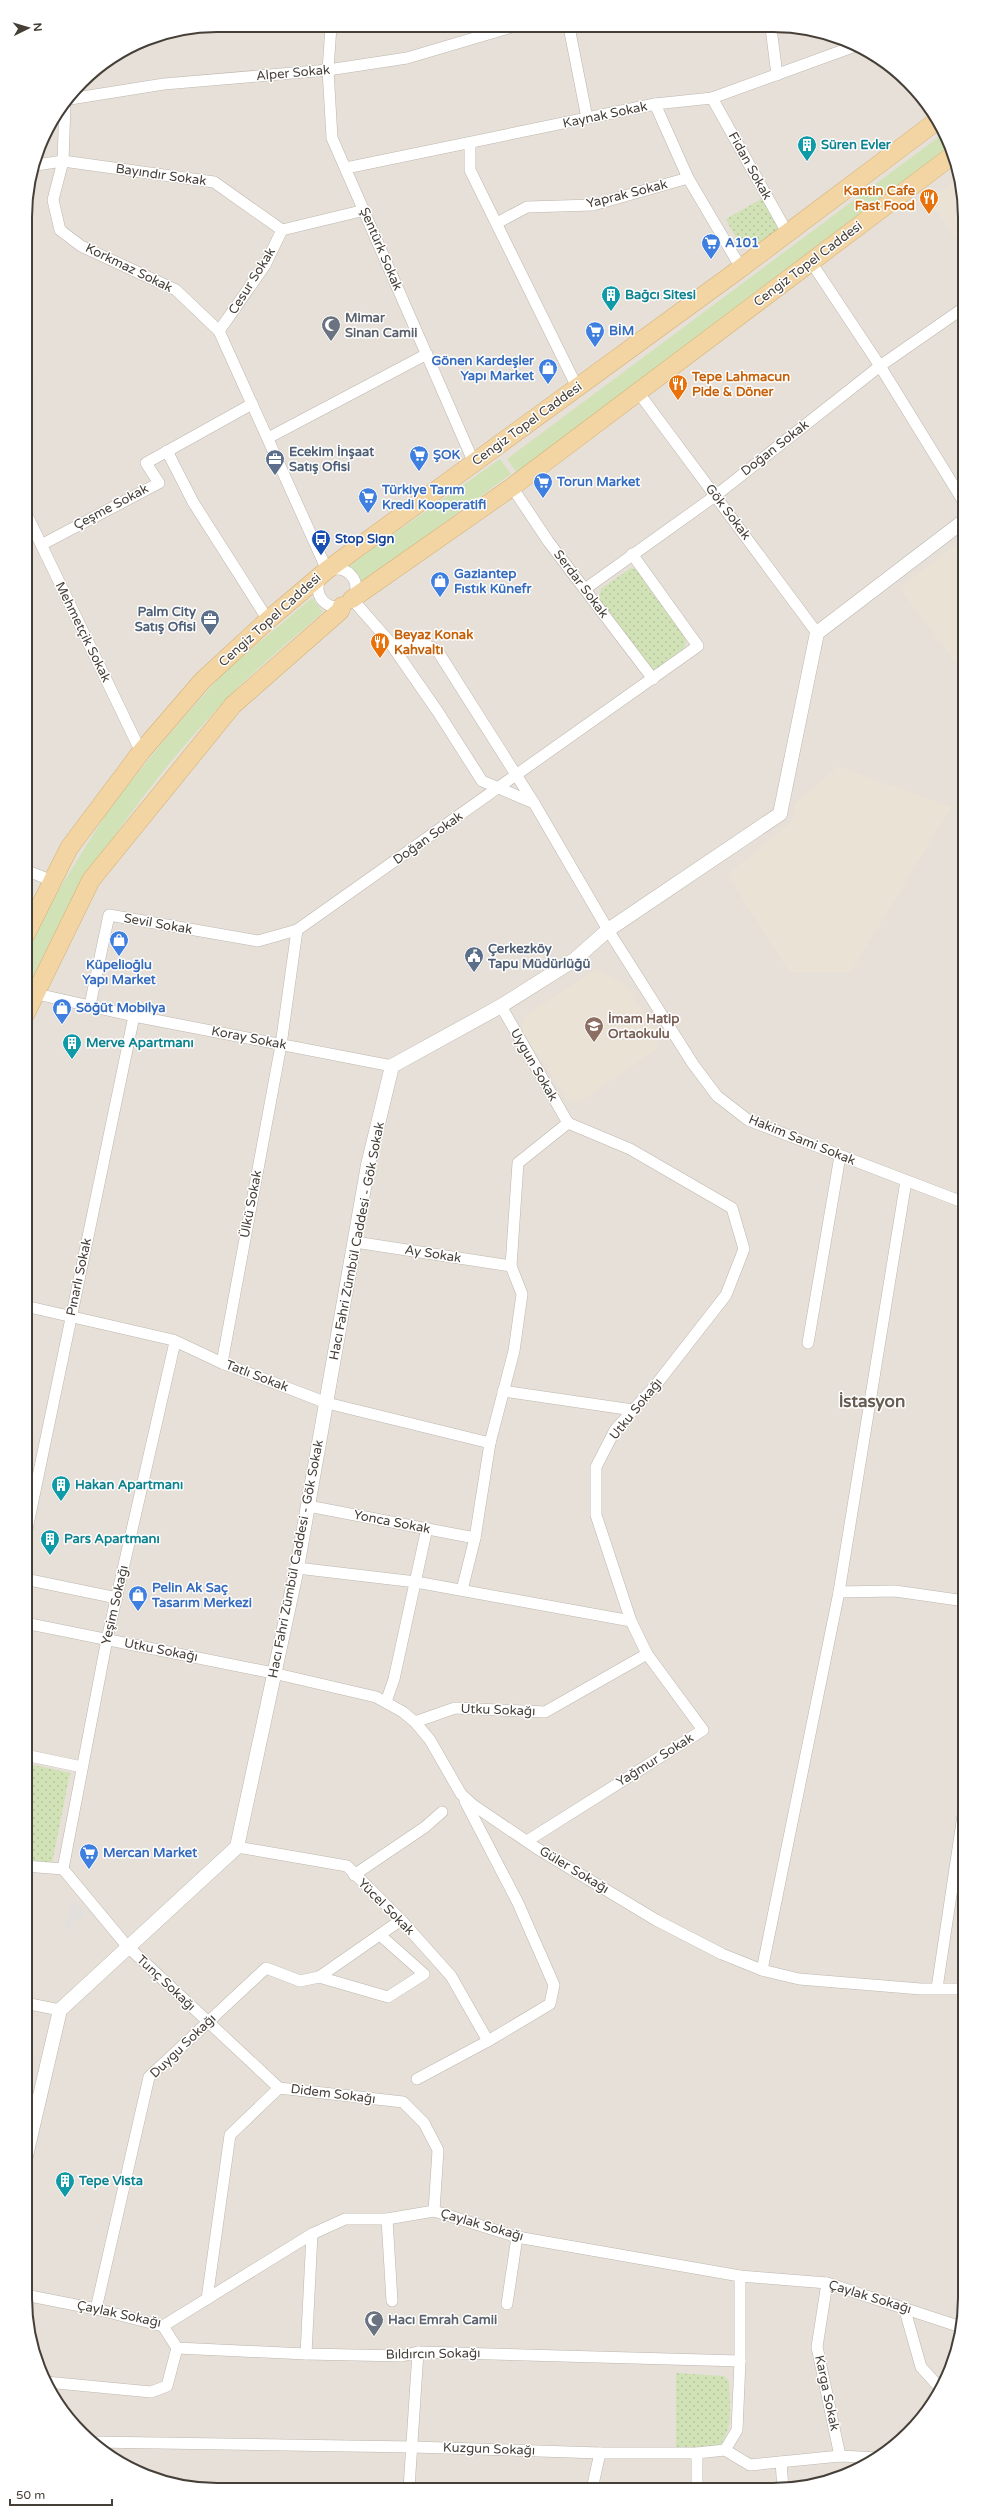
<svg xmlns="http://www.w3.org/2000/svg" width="990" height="2515" font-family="'Varela Round',sans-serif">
	<defs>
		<pattern id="park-dots" width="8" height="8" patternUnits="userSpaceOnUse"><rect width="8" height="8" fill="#d2e2b7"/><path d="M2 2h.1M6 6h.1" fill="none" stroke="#b6c39e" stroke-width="1.8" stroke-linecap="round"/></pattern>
	</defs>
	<rect width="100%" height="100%" fill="#f3efe9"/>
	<path fill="#e6e0d8" d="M217 25 810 29 858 45 909 81 939 121 959 168 965 217V2310L955 2360 925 2415 879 2458 822 2484 773 2490 180 2486 132 2470 81 2434 51 2394 31 2347 25 2298V204L45 132 90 73 144 40Z"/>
	<g fill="#eae2d5">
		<path d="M960 177 965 217V251L928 200Z"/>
		<path d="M965 538V675L899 588Z"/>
		<path d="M838 766 951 807 851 972H790L727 875 793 820 795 804Z"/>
		<path d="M596 970 623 982 659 1035 656 1050 580 1102 568 1100 521 1030 525 1015Z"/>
	</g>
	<g fill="#d2e2b7">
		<path d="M944 133 952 152 519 476 507 459Z"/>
		<path d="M500 459 511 474 362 583 348 566Z"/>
		<path d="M312 598 323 612C288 643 250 673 218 708 145 786 75 884 31 982L25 980V944L111 806 166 738 224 672Z"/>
	</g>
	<g fill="url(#park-dots)">
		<path d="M765 197 782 228 754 246 737 240 726 219Z"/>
		<path d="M631 568 638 570 685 637 686 644 684 648 655 670 650 668 598 599 602 588Z"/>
		<path d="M25 1763 70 1773 51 1868 25 1862Z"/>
		<path d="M676 2373 724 2376 729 2381C729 2401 736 2437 714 2449 706 2453 686 2450 676 2450Z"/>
	</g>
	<path fill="#e2dfdd" d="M72 1898 86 1913 64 1932Z"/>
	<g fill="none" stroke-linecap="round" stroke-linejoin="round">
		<defs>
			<g id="minor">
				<path d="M331 26 328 70 332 138 474 463"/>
				<path d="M569 27 587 118"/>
				<path d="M771 28 777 75"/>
				<path d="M712 98 788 234"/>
				<path d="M70 99 164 84 328 70 407 58 512 27"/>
				<path d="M655 104 688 178 741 268"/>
				<path d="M65 106 63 161 53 200 60 230 81 246 176 290 219 331 327 570"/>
				<path d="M470 143V170L577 387"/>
				<path d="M36 165 63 161 214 182 282 230 365 210"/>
				<path d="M346 168 655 104 712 98 858 45"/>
				<path d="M497 223 527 207 593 205 688 178"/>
				<path d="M811 262 880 366 965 504"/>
				<path d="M219 331 265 265 282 230"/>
				<path d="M638 392 817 633"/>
				<path d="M268 438 427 354"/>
				<path d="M167 451 193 502 268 620"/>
				<path d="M512 487 548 541 653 679"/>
				<path d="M25 511 141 752"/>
				<path d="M41 545 159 483 146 463 252 404"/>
				<circle cx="337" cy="588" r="19"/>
				<path d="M585 589 715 496 880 366 965 307"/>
				<path d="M352 599 388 640 438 712 482 781 534 803 608 930 693 1064 717 1096 748 1120 965 1203"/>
				<path d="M392 645C412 640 418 641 437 650L534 803"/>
				<path d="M25 870 53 881"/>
				<path d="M37 994 134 1016 392 1066"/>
				<path d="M90 1005 109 915 258 941 297 930"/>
				<path d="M501 1006 568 1123"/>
				<path d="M355 1242 511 1266"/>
				<path d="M25 1306 173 1340 222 1363 327 1403 490 1443"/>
				<path d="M808 1343 840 1156"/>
				<path d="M222 1363 281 1045 297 930 698 646 632 554"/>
				<path d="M503 1391 633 1410"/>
				<path d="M308 1506 475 1538"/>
				<path d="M25 1539 134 1016"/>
				<path d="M297 1568 416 1582 631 1621"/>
				<path d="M25 1579 117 1598"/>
				<path d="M462 1590 475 1538 490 1443 514 1351 522 1294 511 1266 518 1163 568 1123"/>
				<path d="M839 1592 895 1591 965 1601"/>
				<path d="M25 1623 273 1673 376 1697 403 1712 415 1722 430 1740 461 1794 473 1805 538 1849 656 1920 722 1954 762 1970 799 1979 921 1989H965"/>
				<path d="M386 1702 394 1679 427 1528"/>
				<path d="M415 1722 455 1708 545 1712 647 1654 631 1621 596 1515V1467L615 1430 655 1386 726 1295 744 1249 732 1208 630 1149 568 1123"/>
				<path d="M25 1755 82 1767"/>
				<path d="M527 1841 703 1730 647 1654"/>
				<path d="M237 1847 347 1866 401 1920 451 1976 488 2041"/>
				<path d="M25 1866 63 1869"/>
				<path d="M63 1869 107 1639 175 1342"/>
				<path d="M63 1869 127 1946 279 2088"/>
				<path d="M354 1875 425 1827 442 1812"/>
				<path d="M762 1970 839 1592 906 1181"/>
				<path d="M319 1977 401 1920"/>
				<path d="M937 1988 965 1802"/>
				<path d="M25 2003 60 2010"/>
				<path d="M417 2079 488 2041 550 2004 554 1985 518 1903 465 1801"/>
				<path d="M387 2219 392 2301"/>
				<path d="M827 2283 817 2347 840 2456"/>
				<path d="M25 2295 96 2309 163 2326 312 2234 345 2219H387L434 2211 517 2237 740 2276 827 2283 961 2327"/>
				<path d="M207 2299 230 2135 279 2088 403 2102 424 2123 438 2150 434 2211"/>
				<path d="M507 2304 517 2237"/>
				<path d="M904 2307 921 2367 940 2388"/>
				<path d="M96 2309 149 2077 266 1968 300 1981 319 1977 388 1997 424 1974 380 1935"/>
				<path d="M163 2326 177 2348 306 2354 402 2356 418 2352 740 2361"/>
				<path d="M306 2354 312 2234"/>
				<path d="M46 2382 151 2392 167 2386 177 2348"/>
				<path d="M93 2442 413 2447 600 2453H697L725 2450 750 2465 840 2456 879 2458"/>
				<path d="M725 2450 737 2430 740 2361V2276"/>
				<path d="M697 2453V2490"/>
				<path d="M781 2462 783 2489"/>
				<path d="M409 2488 418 2352"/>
				<path d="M592 2489 600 2453"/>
			</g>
			<path id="tertiary" d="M25 2160 60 2010 237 1847 297 1568 368 1165 392 1066 501 1006 574 960 608 930 780 814 817 633 965 520"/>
			<g id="primary">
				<path d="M352 599 512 487 953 155"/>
				<path d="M25 936 69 848 141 752 202 681 268 620 327 570 741 268 938 120"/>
				<path d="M25 1015 91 880 233 705 340 611 342 606"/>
			</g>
		</defs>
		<use href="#minor" stroke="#bdb6ad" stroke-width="12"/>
		<use href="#tertiary" stroke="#bdb6ad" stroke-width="15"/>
		<use href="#primary" stroke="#d5b075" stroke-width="19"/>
		<use href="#minor" stroke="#fff" stroke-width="11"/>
		<use href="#tertiary" stroke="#fff" stroke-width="14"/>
		<use href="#primary" stroke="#f2d5a3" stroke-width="18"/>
	</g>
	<defs>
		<symbol id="building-pin" viewBox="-11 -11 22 30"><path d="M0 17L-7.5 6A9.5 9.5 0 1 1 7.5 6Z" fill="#0f9aa8" stroke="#fff"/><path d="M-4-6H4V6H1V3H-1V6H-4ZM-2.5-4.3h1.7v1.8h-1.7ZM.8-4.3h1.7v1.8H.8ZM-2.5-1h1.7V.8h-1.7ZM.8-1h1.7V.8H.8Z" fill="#fff"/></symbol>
		<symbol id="restaurant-pin" viewBox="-11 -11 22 30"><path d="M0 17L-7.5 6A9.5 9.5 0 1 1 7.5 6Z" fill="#e8710a" stroke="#fff"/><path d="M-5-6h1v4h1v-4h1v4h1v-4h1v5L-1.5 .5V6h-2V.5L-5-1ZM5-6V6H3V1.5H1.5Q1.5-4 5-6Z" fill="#fff"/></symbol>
		<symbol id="supermarket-pin" viewBox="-11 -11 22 30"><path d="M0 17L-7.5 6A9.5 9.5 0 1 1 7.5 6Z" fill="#3f7fe0" stroke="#fff"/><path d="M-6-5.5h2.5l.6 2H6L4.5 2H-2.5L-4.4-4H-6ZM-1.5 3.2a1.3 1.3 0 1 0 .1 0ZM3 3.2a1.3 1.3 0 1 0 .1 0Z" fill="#fff"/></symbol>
		<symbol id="mosque-pin" viewBox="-11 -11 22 30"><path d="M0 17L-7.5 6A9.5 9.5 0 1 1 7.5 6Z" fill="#6b7280" stroke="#fff"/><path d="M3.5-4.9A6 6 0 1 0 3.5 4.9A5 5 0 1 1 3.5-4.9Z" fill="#fff"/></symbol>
		<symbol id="shop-pin" viewBox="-11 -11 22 30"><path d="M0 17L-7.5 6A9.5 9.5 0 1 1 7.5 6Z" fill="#3f7fe0" stroke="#fff"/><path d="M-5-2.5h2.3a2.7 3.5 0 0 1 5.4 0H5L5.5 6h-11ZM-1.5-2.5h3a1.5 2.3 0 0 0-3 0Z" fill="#fff"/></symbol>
		<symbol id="office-pin" viewBox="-11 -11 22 30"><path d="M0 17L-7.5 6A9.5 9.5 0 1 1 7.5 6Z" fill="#5c6f8a" stroke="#fff"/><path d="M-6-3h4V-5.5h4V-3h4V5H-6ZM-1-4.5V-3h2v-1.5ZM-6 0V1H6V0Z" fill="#fff"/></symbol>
		<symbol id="bus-pin" viewBox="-11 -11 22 30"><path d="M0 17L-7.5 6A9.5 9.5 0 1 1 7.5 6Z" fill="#1a4fb4" stroke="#fff"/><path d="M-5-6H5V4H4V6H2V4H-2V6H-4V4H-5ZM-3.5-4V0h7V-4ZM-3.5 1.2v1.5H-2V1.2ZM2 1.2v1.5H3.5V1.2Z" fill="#fff"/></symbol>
		<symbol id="civic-pin" viewBox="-11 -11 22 30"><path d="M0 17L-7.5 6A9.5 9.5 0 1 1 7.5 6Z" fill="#5c6f8a" stroke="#fff"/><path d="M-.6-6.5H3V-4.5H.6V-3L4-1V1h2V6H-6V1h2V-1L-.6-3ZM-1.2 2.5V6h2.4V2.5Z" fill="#fff"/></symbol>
		<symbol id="school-pin" viewBox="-11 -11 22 30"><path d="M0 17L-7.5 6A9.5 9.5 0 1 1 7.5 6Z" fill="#8d6e63" stroke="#fff"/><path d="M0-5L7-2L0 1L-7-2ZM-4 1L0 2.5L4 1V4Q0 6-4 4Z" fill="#fff"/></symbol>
	</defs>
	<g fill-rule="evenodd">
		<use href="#building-pin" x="796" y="134" width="22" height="30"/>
		<use href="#restaurant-pin" x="918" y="187" width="22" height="30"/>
		<use href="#supermarket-pin" x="700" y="232" width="22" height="30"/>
		<use href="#building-pin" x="600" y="284" width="22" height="30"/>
		<use href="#mosque-pin" x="320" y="314" width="22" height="30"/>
		<use href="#supermarket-pin" x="584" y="320" width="22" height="30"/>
		<use href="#shop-pin" x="537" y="357" width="22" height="30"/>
		<use href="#restaurant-pin" x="667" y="373" width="22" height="30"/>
		<use href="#supermarket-pin" x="408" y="444" width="22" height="30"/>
		<use href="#office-pin" x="264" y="448" width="22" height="30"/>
		<use href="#supermarket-pin" x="532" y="471" width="22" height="30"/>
		<use href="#supermarket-pin" x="357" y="486" width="22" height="30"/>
		<use href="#bus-pin" x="310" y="528" width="22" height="30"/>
		<use href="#shop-pin" x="429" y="570" width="22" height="30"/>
		<use href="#office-pin" x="199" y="608" width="22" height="30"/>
		<use href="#restaurant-pin" x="369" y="631" width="22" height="30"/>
		<use href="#shop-pin" x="108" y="929" width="22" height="30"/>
		<use href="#civic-pin" x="463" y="945" width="22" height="30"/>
		<use href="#shop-pin" x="51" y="997" width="22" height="30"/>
		<use href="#school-pin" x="583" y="1015" width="22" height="30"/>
		<use href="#building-pin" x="61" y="1032" width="22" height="30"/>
		<use href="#building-pin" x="50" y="1474" width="22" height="30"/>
		<use href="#building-pin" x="39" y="1528" width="22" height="30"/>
		<use href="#shop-pin" x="127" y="1584" width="22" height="30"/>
		<use href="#supermarket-pin" x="78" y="1842" width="22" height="30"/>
		<use href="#building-pin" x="54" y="2170" width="22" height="30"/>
		<use href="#mosque-pin" x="363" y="2309" width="22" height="30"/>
	</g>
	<g text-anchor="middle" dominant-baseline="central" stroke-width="3" stroke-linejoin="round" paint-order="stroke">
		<g font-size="13" fill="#453f38" stroke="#fff">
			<text transform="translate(293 73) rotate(-5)">Alper Sokak</text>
			<text transform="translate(605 115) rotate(-12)">Kaynak Sokak</text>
			<text transform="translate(750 166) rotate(61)">Fidan Sokak</text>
			<text transform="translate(161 175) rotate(8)">Bayındır Sokak</text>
			<text transform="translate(627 194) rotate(-14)">Yaprak Sokak</text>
			<text transform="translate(381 249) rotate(67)">Şentürk Sokak</text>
			<text transform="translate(808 264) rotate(-37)">Cengiz Topel Caddesi</text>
			<text transform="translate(129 268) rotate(26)">Korkmaz Sokak</text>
			<text transform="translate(252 281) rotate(-58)">Cesur Sokak</text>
			<text transform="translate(527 424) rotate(-36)">Cengiz Topel Caddesi</text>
			<text transform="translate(775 448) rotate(-38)">Doğan Sokak</text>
			<text transform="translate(111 507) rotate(-28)">Çeşme Sokak</text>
			<text transform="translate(728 512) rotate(53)">Gök Sokak</text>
			<text transform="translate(581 584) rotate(53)">Serdar Sokak</text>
			<text transform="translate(270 620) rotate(-42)">Cengiz Topel Caddesi</text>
			<text transform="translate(83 632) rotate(64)">Mehmetçik Sokak</text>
			<text transform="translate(428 838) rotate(-35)">Doğan Sokak</text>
			<text transform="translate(158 924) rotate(10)">Sevil Sokak</text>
			<text transform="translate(249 1038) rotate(11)">Koray Sokak</text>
			<text transform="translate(534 1065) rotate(60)">Uygun Sokak</text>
			<text transform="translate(802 1140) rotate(22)">Hakim Sami Sokak</text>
			<text transform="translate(251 1204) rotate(-79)">Ülkü Sokak</text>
			<text transform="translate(357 1241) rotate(-79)">Hacı Fahri Zümbül Caddesi - Gök Sokak</text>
			<text transform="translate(433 1254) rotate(9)">Ay Sokak</text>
			<text transform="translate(79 1277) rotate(-78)">Pınarlı Sokak</text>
			<text transform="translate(257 1376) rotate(21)">Tatlı Sokak</text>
			<text transform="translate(636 1409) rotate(-51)">Utku Sokağı</text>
			<text transform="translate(392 1522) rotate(11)">Yonca Sokak</text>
			<text transform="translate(296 1559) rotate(-79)">Hacı Fahri Zümbül Caddesi - Gök Sokak</text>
			<text transform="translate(115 1605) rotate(-77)">Yeşim Sokağı</text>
			<text transform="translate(161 1650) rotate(11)">Utku Sokağı</text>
			<text transform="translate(498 1710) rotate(2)">Utku Sokağı</text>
			<text transform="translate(655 1760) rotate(-32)">Yağmur Sokak</text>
			<text transform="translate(574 1870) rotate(31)">Güler Sokağı</text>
			<text transform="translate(386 1907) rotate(45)">Yücel Sokak</text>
			<text transform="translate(166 1983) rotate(43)">Tunç Sokağı</text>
			<text transform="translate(183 2046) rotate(-44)">Duygu Sokağı</text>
			<text transform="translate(333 2094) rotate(7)">Didem Sokağı</text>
			<text transform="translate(482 2225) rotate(16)">Çaylak Sokağı</text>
			<text transform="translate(870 2297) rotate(17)">Çaylak Sokağı</text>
			<text transform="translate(119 2314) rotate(12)">Çaylak Sokağı</text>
			<text transform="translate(433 2354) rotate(-1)">Bıldırcın Sokağı</text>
			<text transform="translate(827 2393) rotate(78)">Karga Sokak</text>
			<text transform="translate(489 2449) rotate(2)">Kuzgun Sokağı</text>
		</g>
		<g font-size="13" font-weight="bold" fill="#0d838f" stroke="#fff" text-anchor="start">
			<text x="821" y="145">Süren Evler</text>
			<text x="625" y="295">Bağcı Sitesi</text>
			<text x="86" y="1043">Merve Apartmanı</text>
			<text x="75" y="1485">Hakan Apartmanı</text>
			<text x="64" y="1539">Pars Apartmanı</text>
			<text x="79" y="2181">Tepe Vista</text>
		</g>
		<g font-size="13" font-weight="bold" fill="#c56008" stroke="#fff" text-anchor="start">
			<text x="915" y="191" text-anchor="end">Kantin Cafe<tspan x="915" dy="15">Fast Food</tspan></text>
			<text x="692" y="377">Tepe Lahmacun<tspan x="692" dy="15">Pide &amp; Döner</tspan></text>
			<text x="394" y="635">Beyaz Konak<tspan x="394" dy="15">Kahvaltı</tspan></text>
		</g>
		<g font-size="13" font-weight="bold" fill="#366cbe" stroke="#fff" text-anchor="start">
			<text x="725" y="243">A101</text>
			<text x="609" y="331">BİM</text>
			<text x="534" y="361" text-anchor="end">Gönen Kardeşler<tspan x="534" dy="15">Yapı Market</tspan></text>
			<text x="433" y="455">ŞOK</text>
			<text x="557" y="482">Torun Market</text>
			<text x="382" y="490">Türkiye Tarım<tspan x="382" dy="15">Kredi Kooperatifi</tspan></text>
			<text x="454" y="574">Gaziantep<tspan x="454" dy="15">Fıstık Künefr</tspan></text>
			<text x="119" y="965" text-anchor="middle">Küpelioğlu<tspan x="119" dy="15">Yapı Market</tspan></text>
			<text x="76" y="1008">Söğüt Mobilya</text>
			<text x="152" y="1588">Pelin Ak Saç<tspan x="152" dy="15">Tasarım Merkezi</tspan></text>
			<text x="103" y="1853">Mercan Market</text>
		</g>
		<g font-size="13" font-weight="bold" fill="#5b616d" stroke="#fff" text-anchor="start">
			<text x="345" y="318">Mimar<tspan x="345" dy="15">Sinan Camii</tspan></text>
			<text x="388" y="2320">Hacı Emrah Camii</text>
		</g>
		<g font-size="13" font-weight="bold" fill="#4e5e75" stroke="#fff" text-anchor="start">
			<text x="289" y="452">Ecekim İnşaat<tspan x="289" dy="15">Satış Ofisi</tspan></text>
			<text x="196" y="612" text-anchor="end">Palm City<tspan x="196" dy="15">Satış Ofisi</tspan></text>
			<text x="488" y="949">Çerkezköy<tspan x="488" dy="15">Tapu Müdürlüğü</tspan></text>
		</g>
		<g font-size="13" font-weight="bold" fill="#164399" stroke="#fff" text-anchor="start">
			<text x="335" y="539">Stop Sign</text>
		</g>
		<g font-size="13" font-weight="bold" fill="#785e54" stroke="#fff" text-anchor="start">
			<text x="608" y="1019">İmam Hatip<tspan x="608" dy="15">Ortaokulu</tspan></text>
		</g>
		<g font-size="17" font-weight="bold" fill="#675c51" stroke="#fff">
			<text x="872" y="1401">İstasyon</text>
		</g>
	</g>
	<path d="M0 0H990V2515H0ZM217 32H773A185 185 0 0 1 958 217V2298A185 185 0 0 1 773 2483H217A185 185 0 0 1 32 2298V217A185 185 0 0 1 217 32Z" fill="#fff" fill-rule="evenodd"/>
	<path fill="none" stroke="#453f38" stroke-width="2" d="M217 32H773A185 185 0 0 1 958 217V2298A185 185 0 0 1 773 2483H217A185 185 0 0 1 32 2298V217A185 185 0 0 1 217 32Z"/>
	<g transform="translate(28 28) rotate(85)" stroke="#ffffff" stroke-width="3" paint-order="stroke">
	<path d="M0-3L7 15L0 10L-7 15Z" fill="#453f38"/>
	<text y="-6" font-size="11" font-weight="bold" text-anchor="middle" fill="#453f38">N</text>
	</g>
	<path d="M10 2499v6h102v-6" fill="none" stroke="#453f38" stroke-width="2"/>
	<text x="16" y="2499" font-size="12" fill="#453f38" stroke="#ffffff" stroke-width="3" paint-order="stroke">50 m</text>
</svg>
